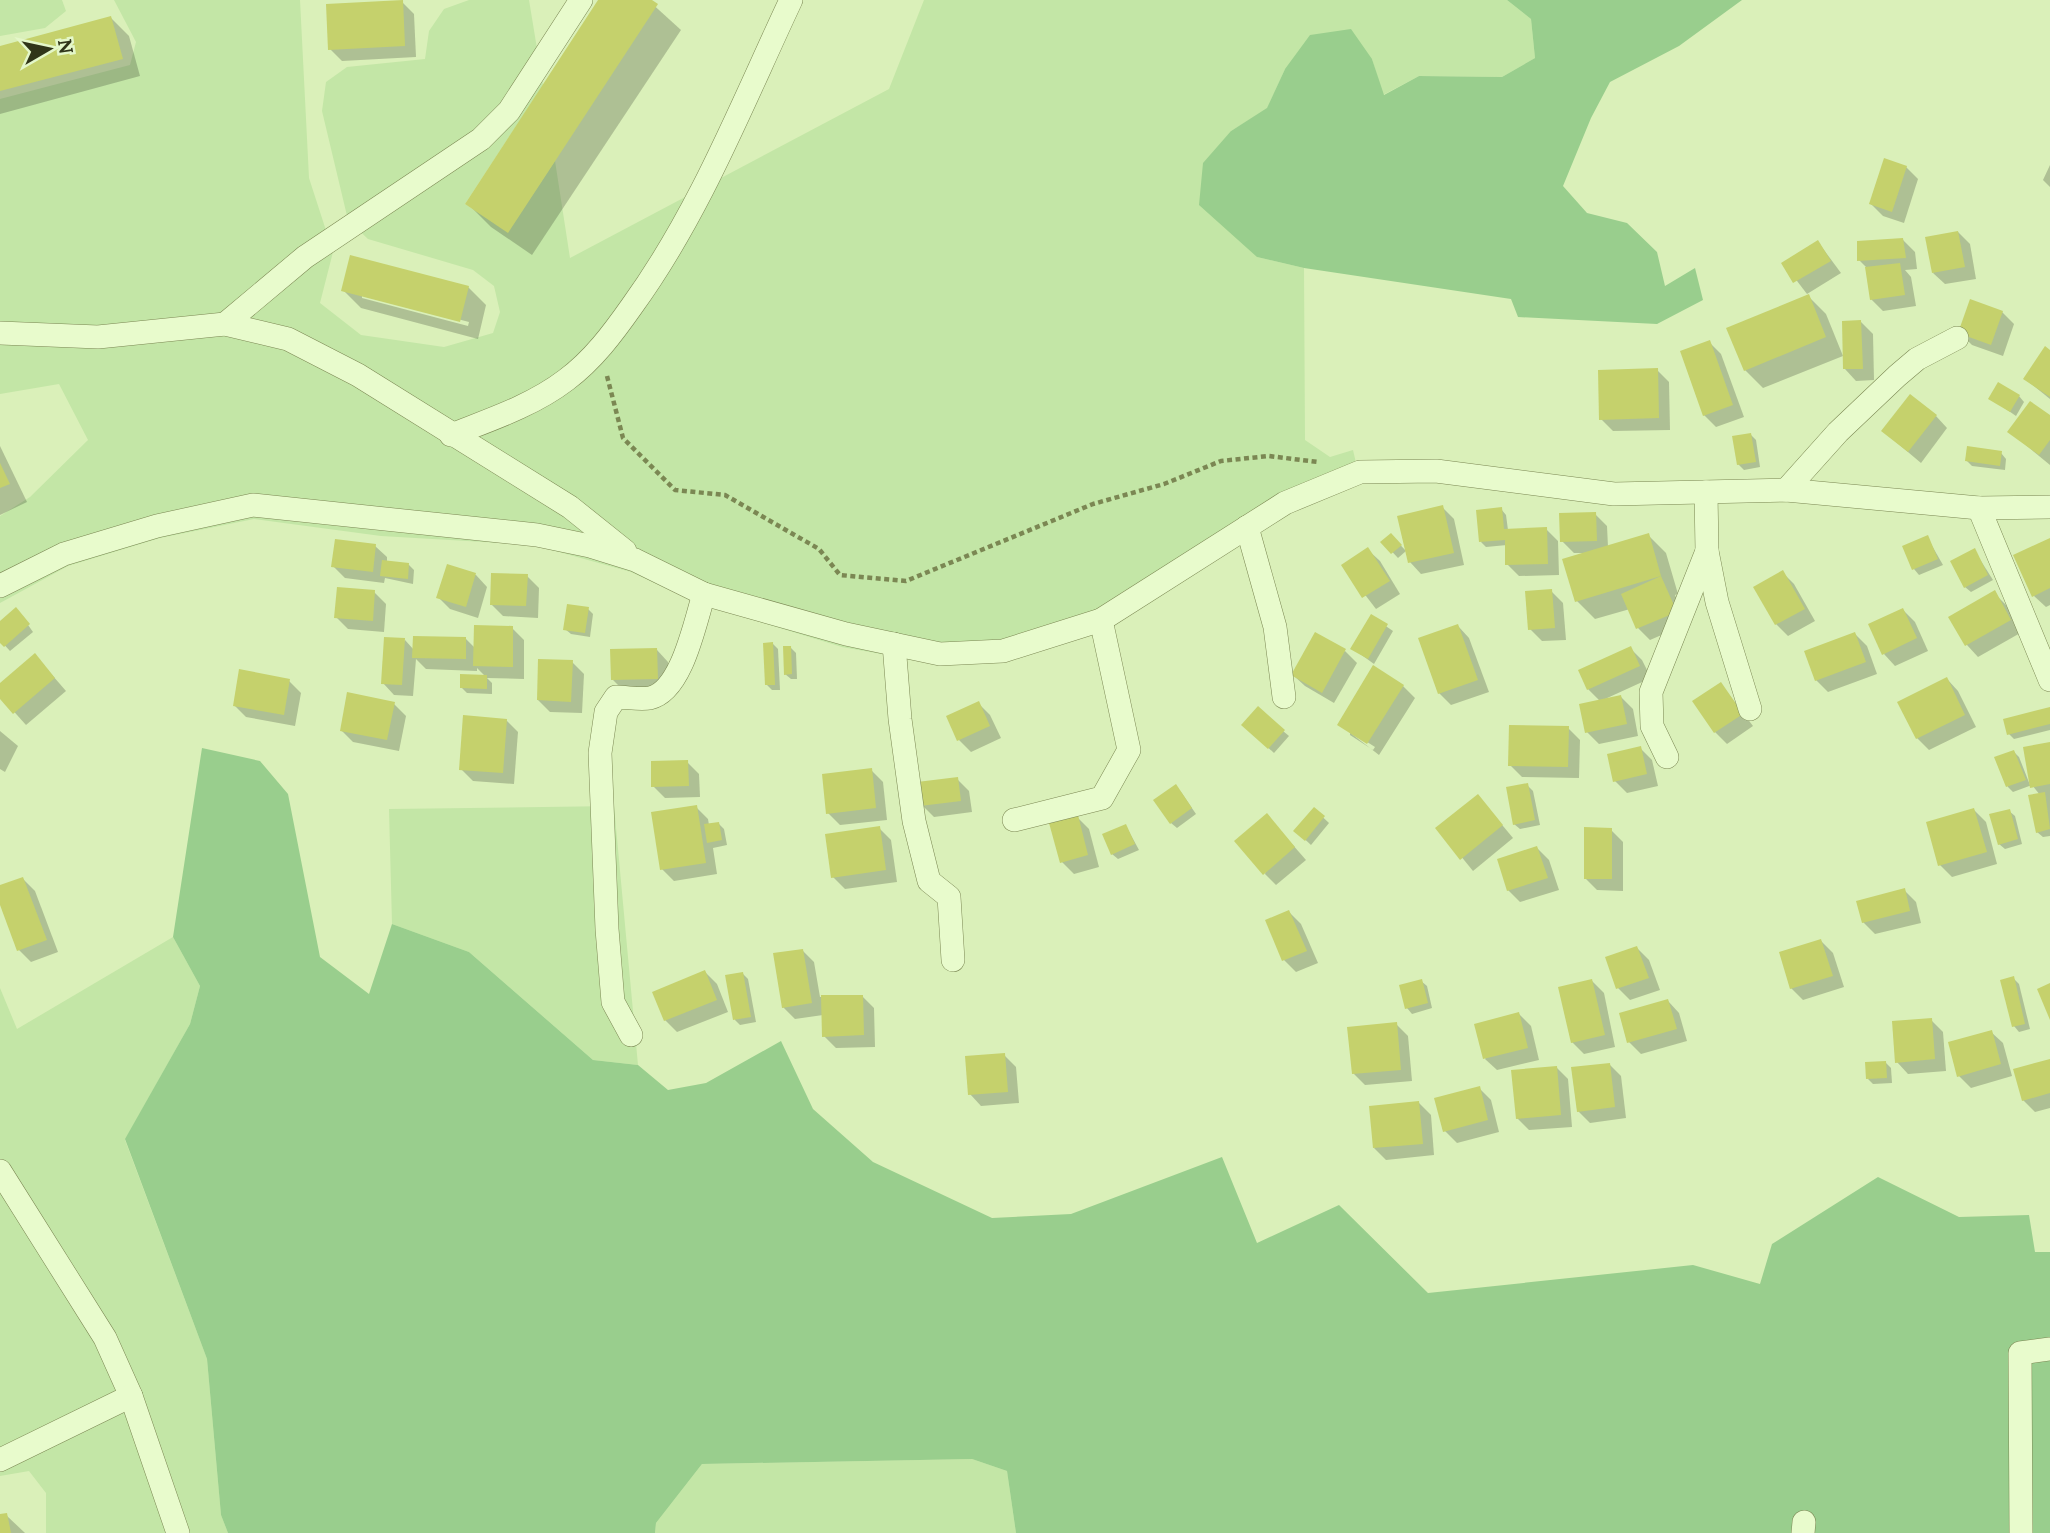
<svg xmlns="http://www.w3.org/2000/svg" width="2050" height="1533" font-family="Lora,serif">
	<rect width="100%" height="100%" fill="#daf0b9"/>
	<g fill="#c3e6a6">
		<path d="M0 0H62L66 11 45 28 0 36Z"/>
		<path d="M114 0H300L309 178 333 252 320 303 361 335 444 347 493 333 500 312 494 286 473 270 368 239 348 220 322 111 326 82 347 67 425 59 429 31 444 9 469 0H529L543 85 465 204 508 232 555 161 570 258 889 89 924 0H1507L1531 19 1535 58 1502 77 1419 76 1383 95 1372 59 1285 69 1267 109 1231 131 1257 257 1304 268 1305 440 1330 457 1353 450 1360 480 1289 510 1106 631 1011 658 943 665 842 647 698 603 631 572 534 545 381 536 254 519 160 538 68 566 0 603V516L30 497 88 440 59 384 0 394V99L130 65 136 42Z"/>
		<path d="M614 806 638 1065 593 1060 469 952 392 924 389 809Z"/>
		<path d="M173 937 200 986 190 1024 125 1140 207 1359 221 1515 228 1533H46V1493L29 1471 0 1476V988L17 1029Z"/>
		<path d="M972 1459 1007 1471 1016 1533H655L656 1523 702 1464Z"/>
	</g>
	<g fill="#99ce8d">
		<path d="M1507 0H1742L1679 46 1610 82 1591 118 1563 186 1587 213 1627 223 1657 252 1665 286 1695 268 1703 300 1657 324 1518 317 1511 299 1304 268 1257 257 1199 205 1203 163 1231 131 1267 108 1285 69 1310 35 1351 29 1372 59 1384 95 1419 76 1502 77 1535 58 1531 19Z"/>
		<path d="M202 748 260 761 288 794 320 957 369 994 392 924 469 952 593 1060 638 1065 668 1090 706 1083 781 1041 813 1109 873 1162 992 1218 1071 1214 1222 1157 1257 1243 1339 1205 1428 1293 1693 1265 1760 1284 1772 1244 1878 1177 1959 1217 2029 1215 2035 1252H2050V1533H1016L1007 1471 972 1459 702 1464 656 1523 655 1533H228L221 1515 207 1359 125 1139 190 1024 200 986 173 937Z"/>
	</g>
	<g fill="#0003" fill-rule="evenodd">
		<path d="M601 0H648L681 30 532 255 491 227 467 203Z"/>
		<path d="M402 2 414 14 416 57 342 61 330 49Z"/>
		<path d="M111 18 129 36 140 76 0 114V48Z"/>
		<path d="M2050 165V187L2043 180Z"/>
		<path d="M1906 167 1918 179 1904 223 1883 216 1871 204Z"/>
		<path d="M1958 232 1970 244 1976 279 1945 284 1933 273Z"/>
		<path d="M1903 240 1915 252 1917 269 1905 270 1911 277 1916 306 1883 311 1871 299 1867 268 1859 260Z"/>
		<path d="M1818 242 1841 273 1807 294 1784 264Z"/>
		<path d="M468 287 486 305 478 339 361 308 343 290ZM362 294 469 322 468 326 362 298Z"/>
		<path d="M1808 296 1826 314 1843 356 1763 388 1745 370Z"/>
		<path d="M2002 312 2014 324 2003 356 1972 345 1960 333Z"/>
		<path d="M1861 322 1873 334 1874 380 1856 381 1845 369Z"/>
		<path d="M1709 342 1721 354 1744 417 1716 427 1704 415Z"/>
		<path d="M2050 352V399L2025 379Z"/>
		<path d="M1657 370 1669 382 1670 430 1613 431 1601 419Z"/>
		<path d="M2019 396 2024 402 2016 416 1990 398Z"/>
		<path d="M1936 416 1947 428 1921 463 1883 431Z"/>
		<path d="M2050 417V465L2010 432Z"/>
		<path d="M1751 435 1756 440 1760 467 1744 470 1738 464Z"/>
		<path d="M0 446 27 502 0 515Z"/>
		<path d="M2001 453 2006 459 2005 470 1972 466 1966 460Z"/>
		<path d="M1442 507 1454 519 1464 565 1421 574 1410 562Z"/>
		<path d="M1501 509 1506 515 1508 530 1546 529 1558 541 1559 575 1519 576 1507 564V545L1486 547 1481 542Z"/>
		<path d="M1595 514 1607 526 1608 547 1648 535 1666 553 1678 594 1675 595 1687 624 1650 640 1638 628 1630 609 1595 619 1577 601 1583 553H1574L1562 541Z"/>
		<path d="M1391 535 1406 551 1398 558 1383 542Z"/>
		<path d="M1927 537 1943 565 1919 575 1914 569Z"/>
		<path d="M2050 540V605L2046 607 2034 596Z"/>
		<path d="M375 546 387 557V562L409 565 414 570 413 584 385 578 384 583 345 578 333 566Z"/>
		<path d="M1368 550 1380 561 1400 594 1376 609 1343 566Z"/>
		<path d="M1974 550 1993 580 1971 592 1965 587Z"/>
		<path d="M448 566 476 575 487 587 478 618 450 609 438 597Z"/>
		<path d="M1782 572 1794 584 1815 621 1788 636 1776 624Z"/>
		<path d="M527 576 539 588 538 618 503 616 491 604Z"/>
		<path d="M1551 591 1563 603 1566 640 1542 641 1530 629Z"/>
		<path d="M374 592 386 604 384 632 348 629 336 617Z"/>
		<path d="M1994 593 2006 605 2022 632 1978 657 1967 645 1951 618Z"/>
		<path d="M588 609 593 614 590 637 571 634 565 629Z"/>
		<path d="M1903 610 1915 622 1928 651 1895 666 1884 654Z"/>
		<path d="M21 615 33 632 10 651 0 640V623Z"/>
		<path d="M1371 616 1393 631 1374 664 1352 648Z"/>
		<path d="M1458 626 1469 638 1489 692 1451 705 1439 693Z"/>
		<path d="M512 628 524 640V679L487 678 492 683V694L467 693 462 688 486 677 477 668V671L426 669 416 659 413 696 394 695 383 683 405 640 414 650 466 639 476 649Z"/>
		<path d="M1855 634 1867 646 1877 674 1828 692 1816 680Z"/>
		<path d="M773 644 778 649 780 690H772L767 685Z"/>
		<path d="M791 648 796 653 797 679H791L785 674Z"/>
		<path d="M1630 648 1642 660 1651 678 1605 699 1621 697 1633 709 1638 736 1599 744 1587 732 1601 702 1588 689Z"/>
		<path d="M657 650 668 662 669 690 625 692 613 680Z"/>
		<path d="M1345 651 1357 663 1334 703 1305 686 1293 675Z"/>
		<path d="M572 662 584 674 582 713 550 712 538 700Z"/>
		<path d="M46 668 66 691 26 725 0 696V686Z"/>
		<path d="M1947 679 1958 691 1976 727 1929 750 1917 738Z"/>
		<path d="M289 681 301 693 295 726 246 717 234 705Z"/>
		<path d="M1721 684 1753 726 1727 744 1715 732Z"/>
		<path d="M1403 686 1415 698 1379 755 1339 724ZM1350 731 1375 747 1373 750 1350 735Z"/>
		<path d="M978 703 990 715 1001 738 971 752 959 740Z"/>
		<path d="M394 704 406 716 399 751 353 742 341 730Z"/>
		<path d="M2050 709V730L2014 739 2009 734Z"/>
		<path d="M506 720 518 732 514 784 473 781 461 769Z"/>
		<path d="M1568 728 1580 740 1579 778 1522 777 1510 765Z"/>
		<path d="M1249 730 1283 731 1289 736 1274 753Z"/>
		<path d="M0 731 18 746 5 772 0 769Z"/>
		<path d="M2050 744V836L2043 837 2037 832 2040 795 2032 785 2013 792 2008 787 1996 758 2014 752 2019 757 2030 785Z"/>
		<path d="M1640 748 1652 760 1658 786 1627 793 1615 781Z"/>
		<path d="M687 762 699 774 700 797 665 798 653 786Z"/>
		<path d="M871 770 883 782 887 820 840 825 828 813Z"/>
		<path d="M957 779 969 791 972 812 934 817 922 805Z"/>
		<path d="M1527 785 1533 791 1540 825 1520 829 1514 824Z"/>
		<path d="M1181 792 1196 814 1177 828 1171 823Z"/>
		<path d="M1478 796 1513 838 1473 871 1438 828Z"/>
		<path d="M696 807 708 819 709 825 719 824 724 829 727 845 713 848 717 874 674 881 662 869Z"/>
		<path d="M1314 809 1329 823 1311 845 1296 831Z"/>
		<path d="M1974 810 1986 822 1997 864 1952 877 1940 865Z"/>
		<path d="M2009 811 2015 816 2022 844 2005 849 1999 844Z"/>
		<path d="M1077 817 1089 829 1099 867 1074 874 1062 862Z"/>
		<path d="M1126 826 1139 850 1118 859 1112 854Z"/>
		<path d="M879 828 891 840 897 882 845 889 833 877Z"/>
		<path d="M1278 828 1306 860 1276 885 1265 874Z"/>
		<path d="M1611 830 1623 842V891L1597 890 1585 878Z"/>
		<path d="M1537 848 1549 860 1559 890 1520 902 1508 890Z"/>
		<path d="M23 879 35 891 58 952 31 962 19 950 0 900V887Z"/>
		<path d="M1904 890 1916 902 1921 923 1875 934 1863 922Z"/>
		<path d="M1289 912 1301 924 1318 963 1296 972 1284 960 1267 921Z"/>
		<path d="M1821 941 1833 953 1844 987 1803 1000 1791 988Z"/>
		<path d="M1637 948 1649 960 1660 990 1630 1000 1618 988Z"/>
		<path d="M802 950 814 962 820 997 862 996 874 1008 875 1047 836 1048 824 1036 823 1015 795 1019 783 1007Z"/>
		<path d="M705 972 717 984 728 1012 677 1032 665 1020Z"/>
		<path d="M743 974 748 979 756 1022 740 1025 735 1020Z"/>
		<path d="M2013 978 2019 984 2030 1029 2019 1032 2014 1026Z"/>
		<path d="M1421 981 1427 986 1432 1008 1412 1014 1407 1008Z"/>
		<path d="M1592 981 1604 993 1615 1047 1584 1054 1572 1042Z"/>
		<path d="M1668 1001 1679 1013 1687 1041 1641 1054 1629 1042 1621 1014Z"/>
		<path d="M1519 1014 1531 1026 1539 1060 1497 1070 1485 1059Z"/>
		<path d="M1931 1020 1943 1032 1946 1071 1908 1074 1897 1062Z"/>
		<path d="M1396 1024 1408 1036 1412 1081 1365 1085 1353 1073Z"/>
		<path d="M1991 1032 2003 1043 2012 1076 1971 1088 1959 1076Z"/>
		<path d="M1004 1055 1016 1067 1019 1103 981 1106 970 1094Z"/>
		<path d="M2050 1061V1108L2035 1112 2023 1100Z"/>
		<path d="M1886 1063 1891 1068 1892 1083 1873 1084 1868 1079Z"/>
		<path d="M1609 1064 1621 1076 1626 1118 1590 1123 1578 1111Z"/>
		<path d="M1556 1067 1568 1079 1572 1127 1529 1130 1517 1118Z"/>
		<path d="M1479 1088 1491 1100 1499 1132 1457 1143 1445 1131Z"/>
		<path d="M1419 1103 1431 1115 1434 1155 1386 1160 1374 1148Z"/>
		<path d="M6 1515 25 1533H0V1516Z"/>
	</g>
	<g fill="#c5d16c">
		<path d="M403 0 405 46 328 50 326 4Z"/>
		<path d="M598 0H652L658 4 508 233 465 204Z"/>
		<path d="M111 16 123 59 0 91V46Z"/>
		<path d="M1884 158 1907 166 1892 212 1869 204Z"/>
		<path d="M1958 231 1965 267 1932 273 1925 237Z"/>
		<path d="M1903 238 1906 258 1857 261V241Z"/>
		<path d="M1818 240 1831 261 1793 283 1781 263Z"/>
		<path d="M350 255 469 286 460 322 341 291Z"/>
		<path d="M1900 263 1905 295 1870 300 1865 267Z"/>
		<path d="M1809 294 1826 337 1744 371 1726 328Z"/>
		<path d="M1970 299 2003 311 1991 345 1958 333Z"/>
		<path d="M1861 320 1863 369H1843L1842 321Z"/>
		<path d="M1710 340 1733 405 1703 416 1680 351Z"/>
		<path d="M2045 346 2050 350V397L2023 379Z"/>
		<path d="M1658 368 1659 418 1599 420 1598 370Z"/>
		<path d="M1998 382 2020 395 2010 412 1988 399Z"/>
		<path d="M1910 394 1937 415 1908 452 1881 431Z"/>
		<path d="M2030 401 2050 415V440L2039 455 2007 432Z"/>
		<path d="M1751 433 1756 462 1737 465 1732 436Z"/>
		<path d="M1967 446 2002 451 2000 466 1965 461Z"/>
		<path d="M0 463 10 484 0 488Z"/>
		<path d="M1443 505 1454 553 1408 563 1397 516Z"/>
		<path d="M1502 507 1504 529 1547 527 1548 564 1505 565V540L1479 542 1476 510Z"/>
		<path d="M1596 512 1597 541 1560 542 1559 513Z"/>
		<path d="M1391 533 1402 545 1391 554 1380 542Z"/>
		<path d="M1649 533 1661 576 1575 602 1562 559Z"/>
		<path d="M1928 535 1938 559 1912 570 1902 546Z"/>
		<path d="M2050 538V588L2032 597 2013 555Z"/>
		<path d="M335 539 376 544 373 572 331 567Z"/>
		<path d="M1368 547 1390 581 1362 598 1341 565Z"/>
		<path d="M1975 548 1988 575 1964 588 1950 561Z"/>
		<path d="M382 560 409 563 408 579 380 576Z"/>
		<path d="M447 564 476 573 466 607 436 598Z"/>
		<path d="M1783 570 1805 609 1775 625 1753 587Z"/>
		<path d="M491 573 528 574 526 606 490 605Z"/>
		<path d="M1661 576 1677 612 1636 629 1621 594Z"/>
		<path d="M337 587 375 590 373 621 334 618Z"/>
		<path d="M1552 589 1555 628 1528 630 1525 591Z"/>
		<path d="M1995 590 2011 620 1965 646 1948 617Z"/>
		<path d="M567 604 589 607 585 633 563 630Z"/>
		<path d="M16 607 30 624 4 647 0 643V621Z"/>
		<path d="M1903 608 1917 638 1882 655 1868 624Z"/>
		<path d="M1371 614 1388 624 1368 659 1350 649Z"/>
		<path d="M1458 624 1478 680 1438 694 1418 638Z"/>
		<path d="M474 625 513 626V667L473 666Z"/>
		<path d="M1315 632 1346 649 1322 693 1291 675Z"/>
		<path d="M1855 632 1866 662 1815 681 1804 651Z"/>
		<path d="M413 636 466 637V659L412 658Z"/>
		<path d="M384 637 405 638 402 685 381 684Z"/>
		<path d="M773 642 775 685H765L763 643Z"/>
		<path d="M783 646H791L792 674 784 675Z"/>
		<path d="M1631 646 1640 666 1587 690 1578 670Z"/>
		<path d="M657 648 658 679 611 680 610 649Z"/>
		<path d="M35 653 55 678 13 714 0 699V683Z"/>
		<path d="M538 659 573 660 571 702 537 700Z"/>
		<path d="M1373 665 1404 685 1367 744 1337 725Z"/>
		<path d="M239 669 290 679 284 715 233 706Z"/>
		<path d="M460 674 487 675V689L460 688Z"/>
		<path d="M1947 677 1965 715 1916 739 1897 702Z"/>
		<path d="M1721 682 1743 714 1714 733 1692 701Z"/>
		<path d="M347 692 395 702 387 740 340 731Z"/>
		<path d="M1621 695 1627 724 1585 733 1579 704Z"/>
		<path d="M979 701 990 726 957 741 946 716Z"/>
		<path d="M1258 706 1285 730 1268 749 1241 725Z"/>
		<path d="M2050 707V724L2007 735 2003 719Z"/>
		<path d="M463 715 507 719 503 773 459 770Z"/>
		<path d="M1509 725 1569 726 1568 767 1508 766Z"/>
		<path d="M2050 742V784L2030 788 2023 747Z"/>
		<path d="M1641 746 1647 774 1613 782 1607 754Z"/>
		<path d="M2014 750 2026 780 2006 787 1994 757Z"/>
		<path d="M688 760 689 786 651 787V761Z"/>
		<path d="M872 768 876 808 826 814 822 774Z"/>
		<path d="M958 777 961 801 920 806 917 782Z"/>
		<path d="M1528 783 1535 820 1513 825 1506 787Z"/>
		<path d="M1176 784 1192 808 1170 824 1153 800Z"/>
		<path d="M2045 792 2050 829 2036 833 2028 795Z"/>
		<path d="M1478 794 1503 825 1460 860 1435 828Z"/>
		<path d="M697 805 706 863 660 870 651 812Z"/>
		<path d="M1314 807 1325 816 1305 841 1293 831Z"/>
		<path d="M1974 808 1987 852 1938 866 1926 822Z"/>
		<path d="M2010 809 2018 839 1998 845 1989 814Z"/>
		<path d="M1267 813 1295 847 1263 875 1234 841Z"/>
		<path d="M1078 815 1088 855 1060 863 1049 823Z"/>
		<path d="M719 822 722 840 707 843 704 824Z"/>
		<path d="M1126 824 1135 844 1111 855 1102 834Z"/>
		<path d="M880 826 886 870 831 878 825 834Z"/>
		<path d="M1584 827 1612 828V879H1584Z"/>
		<path d="M1537 846 1548 878 1507 891 1497 859Z"/>
		<path d="M23 877 47 940 17 951 0 905V885Z"/>
		<path d="M1905 888 1910 911 1862 923 1856 901Z"/>
		<path d="M1289 910 1307 951 1282 961 1265 920Z"/>
		<path d="M1821 939 1833 976 1790 989 1779 952Z"/>
		<path d="M1637 946 1649 978 1616 989 1605 957Z"/>
		<path d="M803 949 812 1003 782 1008 773 953Z"/>
		<path d="M705 970 717 1000 664 1021 652 992Z"/>
		<path d="M743 972 751 1017 733 1020 725 975Z"/>
		<path d="M2014 976 2025 1024 2012 1027 2000 980Z"/>
		<path d="M1422 979 1428 1003 1405 1009 1399 985Z"/>
		<path d="M1592 979 1605 1035 1571 1043 1558 987Z"/>
		<path d="M2050 983V1020L2037 989Z"/>
		<path d="M821 995H863L864 1035 822 1037Z"/>
		<path d="M1668 999 1677 1029 1627 1043 1619 1013Z"/>
		<path d="M1519 1012 1528 1048 1483 1059 1474 1024Z"/>
		<path d="M1932 1018 1935 1059 1895 1063 1892 1021Z"/>
		<path d="M1397 1022 1401 1070 1352 1074 1347 1027Z"/>
		<path d="M1992 1030 2001 1064 1957 1077 1948 1042Z"/>
		<path d="M1005 1053 1008 1092 968 1095 965 1056Z"/>
		<path d="M2050 1059V1093L2022 1101 2013 1069Z"/>
		<path d="M1886 1061 1887 1078 1866 1079 1865 1062Z"/>
		<path d="M1610 1063 1615 1107 1577 1112 1571 1067Z"/>
		<path d="M1557 1066 1561 1115 1516 1119 1511 1070Z"/>
		<path d="M1480 1086 1488 1120 1443 1132 1434 1098Z"/>
		<path d="M1419 1101 1423 1144 1373 1148 1369 1106Z"/>
		<path d="M7 1513 11 1533H0V1514Z"/>
	</g>
	<g fill="none" stroke-linecap="round" stroke-linejoin="round">
		<defs>
			<g id="street">
				<path d="M225 324 305 257 481 139 509 111 581 0"/>
				<path d="M0 333 98 337 225 324 288 339 358 375 570 507 625 551"/>
				<path d="M451 435C489 420 532 406 566 380 593 360 613 333 632 306 700 212 742 104 791 0"/>
				<path d="M1786 490 1838 432 1897 376 1917 359 1957 338"/>
				<path d="M1706 492 1707 551 1717 602 1750 709"/>
				<path d="M1979 508 2050 680"/>
				<path d="M1247 527 1275 627 1284 697"/>
				<path d="M0 586 64 554 157 526 253 505 537 535 590 546 635 560 704 594 846 634 940 654 1003 651 1101 620 1285 503 1360 472 1436 471 1614 494 1786 490 1979 508 2050 507"/>
				<path d="M894 644 900 719 914 821 929 881 949 897 953 960"/>
				<path d="M1667 757 1652 726 1651 692 1707 551"/>
				<path d="M1014 820 1102 798 1129 750 1101 620"/>
				<path d="M631 1035 613 1002 607 929 600 753 606 712 616 697C627 697 640 700 650 698 682 691 695 622 704 594"/>
				<path d="M0 1171 105 1338 131 1396 178 1533"/>
				<path d="M0 1460 131 1396"/>
				<path d="M1803 1533 1804 1522"/>
				<path d="M2021 1533 2020 1353 2050 1349"/>
			</g>
		</defs>
		<use href="#street" stroke="#7b8753" stroke-width="24"/>
		<path stroke="#7b8753" stroke-width="4.5" stroke-dasharray="5 3.5" stroke-linecap="butt" d="M607 376 623 438 675 490 725 495 819 549 840 575 906 581 1093 504 1164 484 1221 461 1269 456 1318 462"/>
		<use href="#street" stroke="#e8fbcc" stroke-width="23"/>
	</g>
	<g transform="translate(49 49) rotate(81)" stroke="#e4f7c9" stroke-width="5" paint-order="stroke">
	<path d="M0-5L12 26L0 18L-12 26Z" fill="#303519"/>
	<text y="-10" font-size="19" font-weight="bold" text-anchor="middle" fill="#303519">N</text>
	</g>
</svg>
